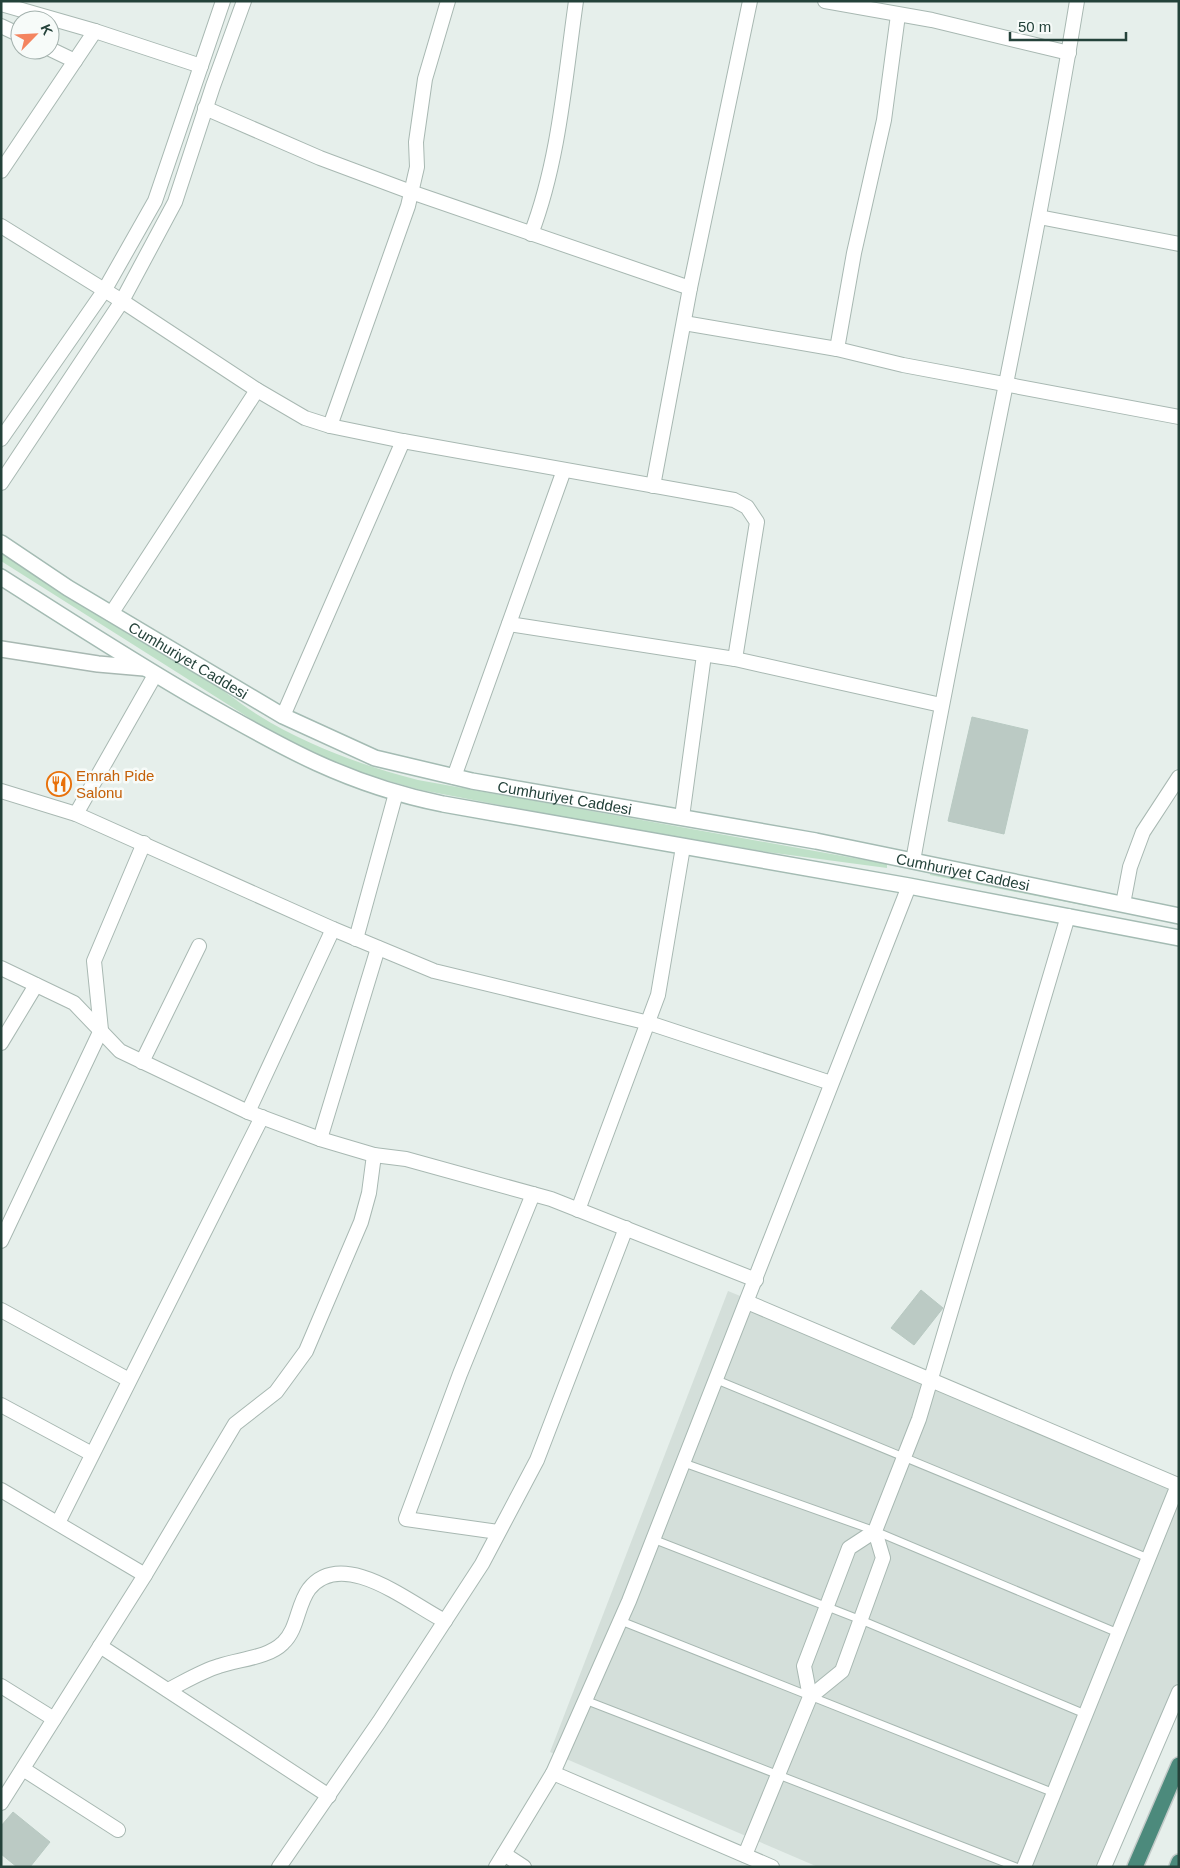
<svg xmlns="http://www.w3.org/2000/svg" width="1180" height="1868" font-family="Arial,sans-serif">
	<rect width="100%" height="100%" fill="#e6efeb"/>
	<path fill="#d4dfda" d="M728 1291 1179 1477V1679L1095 1867H818L550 1752Z"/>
	<g fill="#bfe0c8">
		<path d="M1 553C65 597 132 634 198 674 219 686 237 702 258 715 306 745 363 766 418 780L887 864V868L767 852 558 816 421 790 364 774 331 761 276 735 1 561Z"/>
		<path d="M931 870 1093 901 1092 907 930 875Z"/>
	</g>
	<g fill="#bbcac4" stroke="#b8c9c2">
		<path d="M972 717 1028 730 1004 834 948 821Z"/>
		<path d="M921 1290 943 1308 914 1345 891 1328Z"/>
		<path d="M13 1812 50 1842 30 1867H17L1 1854V1826Z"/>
	</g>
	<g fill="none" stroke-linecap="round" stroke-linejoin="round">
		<defs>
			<g id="service">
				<path d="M717 1380 1148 1558"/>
				<path d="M684 1463 875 1531 1118 1633"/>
				<path d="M653 1539 861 1620 1085 1714"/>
				<path d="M621 1621 1054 1793"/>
				<path d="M585 1700 1016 1867"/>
			</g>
			<g id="minor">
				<path d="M825 1 932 20 1069 53"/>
				<path d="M1 4 95 31 201 66"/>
				<path d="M1 26 20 35"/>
				<path d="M50 49 75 61"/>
				<path d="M205 108 320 158 411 192 690 288"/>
				<path d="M1 171 95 31"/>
				<path d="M1039 217 1179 244"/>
				<path d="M1 226 122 301 257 390 305 418 330 426 403 441 734 500 747 507 757 522 735 659"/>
				<path d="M531 234C559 161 565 78 576 1"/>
				<path d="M684 323 837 349 903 365 1179 417"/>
				<path d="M837 349 854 253 884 120 898 15"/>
				<path d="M330 426 408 206 417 167 416 142 425 79 448 1"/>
				<path d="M1 439 104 291 155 201 223 1"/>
				<path d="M1 483 122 301 175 202 213 86 244 1"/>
				<path d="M653 486 690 288 750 1"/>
				<path d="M111 614 257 390"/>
				<path d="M509 624 735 659 941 705"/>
				<path d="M283 716 403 441"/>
				<path d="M454 777 564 470"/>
				<path d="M1 791 76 814 333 929 434 971 649 1023 831 1083"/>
				<path d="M76 814 155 675"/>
				<path d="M682 817 704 655"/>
				<path d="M913 861C964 574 1030 289 1077 1"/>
				<path d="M1123 904 1130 867 1143 832 1179 777"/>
				<path d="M356 939 396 793"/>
				<path d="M1 968 74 1003 120 1051 248 1112 320 1139 374 1155 406 1159 551 1199 756 1280"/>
				<path d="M1 1043 36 985"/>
				<path d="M142 1062 199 946"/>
				<path d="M248 1112 333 929"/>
				<path d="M320 1139 378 948"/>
				<path d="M578 1210 658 995 683 847"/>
				<path d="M1 1241 101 1030 94 961 144 843"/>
				<path d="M747 1302 1178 1485 1024 1867"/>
				<path d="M1 1310 129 1380"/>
				<path d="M1 1405 92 1454"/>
				<path d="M1 1490 145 1575"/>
				<path d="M58 1523 262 1117"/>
				<path d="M498 1532 406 1519 460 1374 533 1194"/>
				<path d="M100 1646 329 1796"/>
				<path d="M1 1686 54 1719"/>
				<path d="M168 1690C184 1682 202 1671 219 1666 239 1659 268 1658 283 1643 298 1629 297 1605 309 1589 343 1546 412 1605 445 1621"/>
				<path d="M810 1697 804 1666 849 1548 875 1531 919 1419 1068 916"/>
				<path d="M23 1769 118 1830"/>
				<path d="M553 1773 772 1867"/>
				<path d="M1 1803 145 1575 235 1424 276 1392 306 1351 361 1222 369 1193 374 1155"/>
				<path d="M504 1854 524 1867"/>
				<path d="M745 1855 810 1697 842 1671 883 1558 875 1531"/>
				<path d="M279 1867 379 1722 482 1564 537 1460 626 1228"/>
				<path d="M496 1867 553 1773 629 1601 909 886"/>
				<path d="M1104 1867 1179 1692"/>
			</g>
			<path id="tertiary" d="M1 649 98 664 144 668"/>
			<g id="secondary">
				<path id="s1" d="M1 543 68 588 283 716 375 758 472 781 816 841 1179 916"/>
				<path d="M1 577C67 619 133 662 201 701 283 748 348 785 443 804L909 886 1179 938"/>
			</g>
			<g id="trunk">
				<path d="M1135 1867 1179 1765"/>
				<path d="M1177 1867 1179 1862"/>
			</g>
		</defs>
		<use href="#service" stroke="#a8b8b2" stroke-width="9"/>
		<use href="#minor" stroke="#a8b8b2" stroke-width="16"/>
		<use href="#tertiary" stroke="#a8b8b2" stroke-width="18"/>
		<use href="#secondary" stroke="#a4bbb3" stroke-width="18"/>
		<use href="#trunk" stroke="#c2cac8" stroke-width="18"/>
		<use href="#service" stroke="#fff" stroke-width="7"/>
		<use href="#minor" stroke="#fff" stroke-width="14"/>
		<use href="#tertiary" stroke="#fff" stroke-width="15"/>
		<use href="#secondary" stroke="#fff" stroke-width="15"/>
		<use href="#trunk" stroke="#4c8a7c" stroke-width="15"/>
	</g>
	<defs>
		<symbol id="restaurant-ring" viewBox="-11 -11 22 22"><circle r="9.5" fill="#f7fbf9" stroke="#e8710a" stroke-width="1.5"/><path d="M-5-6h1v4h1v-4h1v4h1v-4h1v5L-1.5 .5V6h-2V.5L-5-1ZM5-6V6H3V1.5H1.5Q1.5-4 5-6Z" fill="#e8710a"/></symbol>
	</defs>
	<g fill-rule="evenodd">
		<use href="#restaurant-ring" x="45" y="770" width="28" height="28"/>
	</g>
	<g text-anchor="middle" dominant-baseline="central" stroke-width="5" stroke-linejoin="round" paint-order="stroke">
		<g font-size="15" fill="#24423a" stroke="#f7fbf9">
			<text stroke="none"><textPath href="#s1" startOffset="221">Cumhuriyet Caddesi</textPath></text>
			<text stroke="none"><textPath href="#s1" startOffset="626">Cumhuriyet Caddesi</textPath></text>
			<text stroke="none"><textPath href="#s1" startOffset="1031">Cumhuriyet Caddesi</textPath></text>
		</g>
		<g font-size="15" fill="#c56008" stroke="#f7fbf9" text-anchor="start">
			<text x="76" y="775">Emrah Pide<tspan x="76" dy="17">Salonu</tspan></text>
		</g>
	</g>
	<rect width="1180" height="1868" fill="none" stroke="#24423a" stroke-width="5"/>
	<g transform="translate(35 35) rotate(66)"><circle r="24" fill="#f7fbf9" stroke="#a3b1ad"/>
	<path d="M0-4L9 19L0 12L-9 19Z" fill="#f4845f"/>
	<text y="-8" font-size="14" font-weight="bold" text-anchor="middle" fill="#24423a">K</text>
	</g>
	<path d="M1010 32v8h116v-8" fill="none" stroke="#24423a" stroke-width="2.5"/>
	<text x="1018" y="32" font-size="15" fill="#24423a" stroke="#f7fbf9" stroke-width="4" paint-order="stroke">50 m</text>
</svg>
